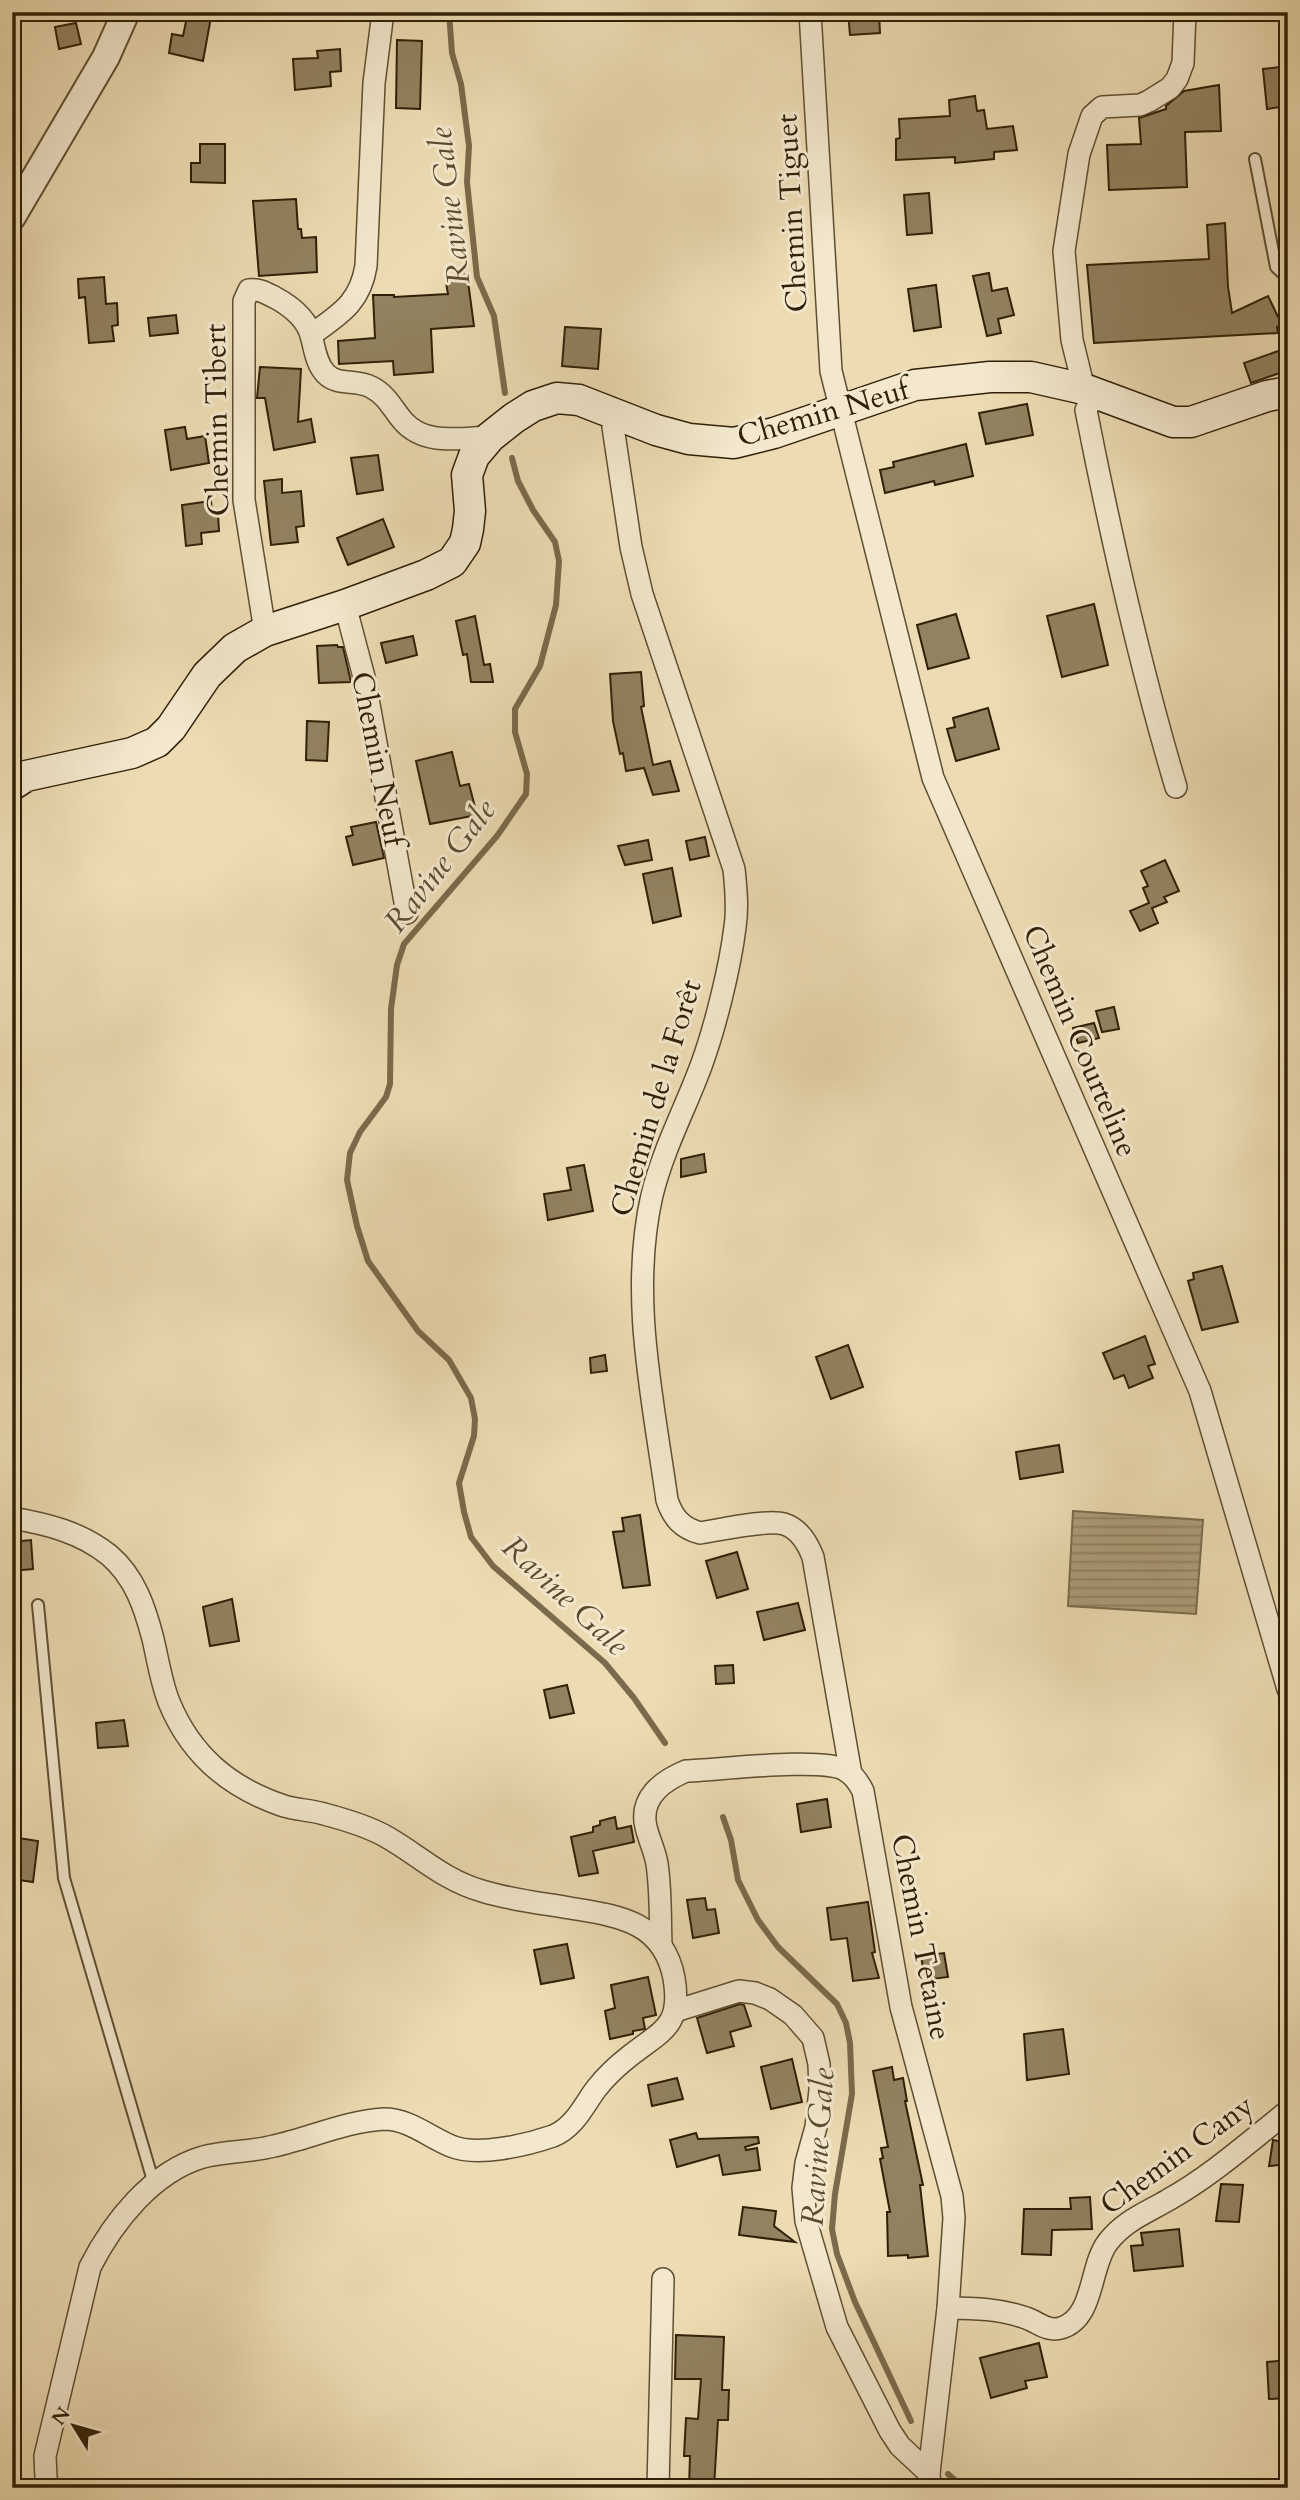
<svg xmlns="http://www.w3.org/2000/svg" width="1300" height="2500" font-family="Cardo,serif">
	<defs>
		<pattern id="water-rules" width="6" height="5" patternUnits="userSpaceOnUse" patternTransform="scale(1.75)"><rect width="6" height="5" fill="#ad9c79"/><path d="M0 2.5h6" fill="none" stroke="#8d7f61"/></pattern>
	</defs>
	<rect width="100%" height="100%" fill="#eddcb3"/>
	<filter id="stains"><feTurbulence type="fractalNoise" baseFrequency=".00286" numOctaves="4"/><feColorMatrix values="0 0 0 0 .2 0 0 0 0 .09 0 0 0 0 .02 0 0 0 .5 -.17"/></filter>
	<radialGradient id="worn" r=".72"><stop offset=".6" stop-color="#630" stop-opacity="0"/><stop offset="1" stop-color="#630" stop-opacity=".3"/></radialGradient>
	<path fill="url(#water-rules)" stroke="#7b6a4b" stroke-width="2" d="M1073 1511 1203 1520 1196 1614 1068 1606Z"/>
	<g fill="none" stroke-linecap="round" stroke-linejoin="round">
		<g stroke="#7b6a4b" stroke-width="6">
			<path d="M449 12 452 53 461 84 469 146 467 182 477 277 494 316 505 393"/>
			<path d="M512 458 518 481 533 510 555 542 559 561 556 605 540 666 515 709V732L527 774 526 794 497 836 404 944 397 965 391 1009 390 1084 386 1097 360 1132 350 1153 347 1180 357 1226 368 1261 418 1331 449 1360 471 1398 475 1419 474 1436 459 1483 464 1512 471 1537 493 1566 605 1663 634 1698 665 1743"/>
			<path d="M723 1817 731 1840 738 1880 758 1920 778 1947 837 2004 846 2023 850 2043 852 2094 835 2194 832 2229 837 2254 855 2302 911 2421"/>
			<path d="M948 2474 964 2488"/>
		</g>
	</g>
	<g fill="#928260" stroke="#302007" stroke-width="2">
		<path d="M188 12 211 17 203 61 169 53 172 34 183 36Z"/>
		<path d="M848 12H879L880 33 850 35Z"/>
		<path d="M76 23 81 44 59 49 55 27Z"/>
		<path d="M397 40 422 41 420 109 396 108Z"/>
		<path d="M340 49 341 71 330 72 331 86 295 90 293 59 318 58 317 51Z"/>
		<path d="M1288 66V106L1267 109 1263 69Z"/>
		<path d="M1219 85 1221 131 1185 132 1187 187 1109 190 1107 145 1141 144 1139 118 1166 109V106L1184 91Z"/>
		<path d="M975 96 977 111 984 110 987 129 1013 126 1017 150 994 152V159L955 163V157L896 160V139L900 138 899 119 950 116 949 100Z"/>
		<path d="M200 144H225V183L191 182V163H200Z"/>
		<path d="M929 193 932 233 907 235 904 195Z"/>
		<path d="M296 199 298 229H301L302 238 316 237 317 272 259 276 253 201Z"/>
		<path d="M1225 223 1228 287 1232 313 1268 296 1282 325 1277 327 1278 333 1094 343 1087 265 1209 259 1207 225Z"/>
		<path d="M989 273 992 291 1007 288 1014 315 998 319 1001 333 987 336 973 276Z"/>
		<path d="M467 274 474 326 431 329 433 372 394 375 393 361 339 364 338 341 375 338 373 295H394V297L448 294 445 277Z"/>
		<path d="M104 277 106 304 117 303 118 325 112 326 114 341 89 343 85 297 79 298 78 279Z"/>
		<path d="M936 285 941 327 914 331 908 289Z"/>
		<path d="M176 315 178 333 150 336 148 318Z"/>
		<path d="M565 327 601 329 598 369 562 366Z"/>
		<path d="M1284 349 1288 370 1251 383 1244 363Z"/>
		<path d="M260 367 301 369 298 422 311 419 315 442 274 450 265 398H257Z"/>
		<path d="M1027 404 1033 435 986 444 979 413Z"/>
		<path d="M185 427 187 439 205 436 209 463 171 470 165 430Z"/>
		<path d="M966 444 973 476 935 485 934 481 885 493 880 470 894 467 893 462Z"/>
		<path d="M378 455 383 490 357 494 351 458Z"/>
		<path d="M282 479V493L301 491 304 526 296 527 298 542 271 545 264 481Z"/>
		<path d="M211 501 212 515 218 514 219 531 201 533 202 544 186 546 182 505Z"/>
		<path d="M383 519 394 547 348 565 337 538Z"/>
		<path d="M1094 604 1108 665 1062 677 1047 616Z"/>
		<path d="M956 614 969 658 928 669 917 625Z"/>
		<path d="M475 616 484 665 490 664 493 682H471L467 654 463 655 456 621Z"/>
		<path d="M413 636 417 655 386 663 381 643Z"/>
		<path d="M337 645 338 647H343L351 682 319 683 317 646Z"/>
		<path d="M641 672 644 706 641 707 653 765 670 761 679 791 653 795 644 768 626 771 623 753 620 754 613 721 610 674Z"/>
		<path d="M988 708 999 749 956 761 947 729 955 727 953 718Z"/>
		<path d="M307 721 329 722 327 761 306 760Z"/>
		<path d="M452 752 460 786 469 784 477 815 430 824 416 761Z"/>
		<path d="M376 822 384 858 353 865 346 837 353 835 351 827Z"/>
		<path d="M705 837 709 856 690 860 686 841Z"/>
		<path d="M648 840 652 860 625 865 618 846Z"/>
		<path d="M1165 860 1179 891 1164 897 1167 902 1152 908 1158 923 1140 931 1130 911 1149 903 1143 888 1148 886 1141 871Z"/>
		<path d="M672 868 681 916 653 923 643 874Z"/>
		<path d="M1114 1007 1119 1029 1102 1032 1096 1011Z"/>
		<path d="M1094 1023 1099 1038 1078 1043 1073 1028Z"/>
		<path d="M704 1154 706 1172 681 1177V1159Z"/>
		<path d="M584 1165 593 1211 548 1220 544 1194 571 1190 567 1168Z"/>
		<path d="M1222 1266 1238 1322 1202 1330 1188 1281 1194 1279 1193 1273Z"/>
		<path d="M1145 1336 1155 1364 1148 1366 1153 1378 1129 1388 1124 1375 1114 1379 1103 1353Z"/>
		<path d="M848 1345 863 1387 831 1399 816 1357Z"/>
		<path d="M605 1355 607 1371 591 1373 590 1358Z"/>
		<path d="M1059 1445 1063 1472 1020 1479 1016 1452Z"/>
		<path d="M640 1515 650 1585 623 1588 613 1532 624 1531 622 1518Z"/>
		<path d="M31 1540 33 1569 12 1571V1542Z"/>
		<path d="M737 1552 748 1589 717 1598 706 1561Z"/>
		<path d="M232 1599 239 1641 210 1646 203 1607Z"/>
		<path d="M798 1603 805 1630 764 1640 757 1612Z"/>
		<path d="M733 1665 734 1683 716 1684 715 1666Z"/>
		<path d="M567 1685 574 1713 550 1718 544 1690Z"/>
		<path d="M124 1720 128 1746 98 1748 96 1723Z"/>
		<path d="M827 1799 831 1827 801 1832 797 1804Z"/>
		<path d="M615 1817 617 1829 631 1826 634 1842 593 1851 598 1873 579 1876 571 1837 593 1832V1827L600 1825V1821Z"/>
		<path d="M12 1837 38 1841 33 1882 12 1879Z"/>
		<path d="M705 1898 707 1910 715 1909 719 1933 693 1938 687 1900Z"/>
		<path d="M868 1902 875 1952 872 1953 879 1978 853 1981 847 1938 831 1940 827 1908Z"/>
		<path d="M567 1944 574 1978 541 1984 534 1950Z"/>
		<path d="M944 1953 948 1977 925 1980 921 1956Z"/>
		<path d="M648 1977 656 2015 643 2018 645 2029 633 2031V2034L610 2039 605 2011 615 2008 611 1985Z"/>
		<path d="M740 2004 744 2005 751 2026 730 2032 734 2046 707 2053 697 2018Z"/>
		<path d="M1063 2029 1069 2074 1027 2080 1024 2034Z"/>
		<path d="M792 2059 802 2102 771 2109 761 2067Z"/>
		<path d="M892 2067 894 2080 903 2078 907 2101H905L923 2185H920L928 2256 908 2258V2255L888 2256 887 2212H890L880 2159 883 2158 881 2148 888 2147 873 2071Z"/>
		<path d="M677 2078 683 2099 652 2106 648 2085Z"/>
		<path d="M696 2133 698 2139 758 2137 759 2143 745 2147 746 2150 757 2148 760 2170 723 2175 719 2155 677 2167 670 2140Z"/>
		<path d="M1273 2140 1288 2143V2164L1269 2166Z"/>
		<path d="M1221 2184 1243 2185 1239 2222 1216 2221Z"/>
		<path d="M1090 2197 1092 2229 1052 2230 1051 2255 1022 2254 1024 2209H1071L1070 2198Z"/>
		<path d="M743 2207 776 2211 774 2226 795 2242 739 2235Z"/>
		<path d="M1179 2229 1183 2266 1134 2271 1131 2246 1143 2245 1141 2233Z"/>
		<path d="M676 2335 724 2337 722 2390H729L728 2420H718L714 2488H689L690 2456H684L686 2418 698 2419 701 2379H675Z"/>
		<path d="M1039 2343 1047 2377 1025 2381 1027 2388 991 2398 980 2358Z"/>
		<path d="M1288 2360V2398L1269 2399 1267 2362Z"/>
	</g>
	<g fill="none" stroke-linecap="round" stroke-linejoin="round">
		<defs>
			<g id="service">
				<path d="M1255 159 1276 267 1288 278"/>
				<path d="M38 1605 64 1878 154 2184"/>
			</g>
			<g id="minor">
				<path d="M810 12 831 371 933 778 1200 1391 1288 1689"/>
				<path d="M311 335C340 314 360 303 366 266L374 83 383 12"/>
				<path d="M1084 389 1072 340 1064 251 1079 154 1092 116 1102 107 1140 105 1149 101 1170 88 1177 79 1183 63 1185 12"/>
				<path d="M1095 392 1086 410C1111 537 1139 663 1176 787"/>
				<path d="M619 416 613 427 631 547 642 594 734 869C736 888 738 908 735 927 730 968 715 1028 701 1066 685 1109 663 1150 652 1195 629 1296 653 1399 667 1500 673 1518 682 1528 700 1533 720 1530 767 1519 784 1524 800 1529 808 1544 813 1557L851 1774"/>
				<path d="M345 605 364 677 407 913"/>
				<path d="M265 631 244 500V301L249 290C259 289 264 292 274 297 291 306 308 319 312 339 315 351 317 365 326 374 338 386 356 379 371 387 387 395 392 408 403 421 425 446 460 438 490 437"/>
				<path d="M12 1518C47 1524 80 1532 109 1555 135 1577 145 1608 153 1639 158 1660 161 1682 169 1702 191 1756 230 1788 284 1806 297 1810 311 1810 324 1814 343 1819 367 1826 385 1836 419 1855 443 1880 482 1891 511 1900 541 1903 570 1908 618 1916 663 1921 674 1978 682 2026 663 2030 631 2055 618 2065 606 2076 596 2089 584 2105 574 2128 553 2136 527 2145 477 2157 451 2146 429 2137 409 2119 384 2119 347 2121 310 2138 274 2146 251 2152 226 2151 203 2157 152 2172 113 2222 90 2267L45 2456 46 2478 49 2488"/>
				<path d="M661 1945C660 1918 661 1890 657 1864 655 1851 649 1840 646 1827 639 1798 662 1781 686 1771 718 1770 822 1757 845 1770 854 1775 859 1783 863 1791L901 2007 952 2196 954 2218 948 2308 929 2473 930 2488"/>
				<path d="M675 2011 739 1991 755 1993 770 1999 793 2015 813 2038 819 2064 820 2090 816 2127 806 2163 803 2188 806 2221 837 2327 890 2431 900 2446 929 2473"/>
				<path d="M948 2308C974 2308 1001 2309 1026 2318 1038 2322 1047 2332 1061 2328 1095 2318 1089 2266 1108 2242 1124 2221 1146 2213 1168 2200 1211 2176 1249 2142 1288 2111"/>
				<path d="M658 2488 663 2279"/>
			</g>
			<path id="tertiary" d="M12 217 106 57 126 12"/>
			<path id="secondary" d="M12 785 26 776 132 753 157 742 171 728 207 675 235 648 265 631 345 605 426 575 452 562 465 543 468 529 470 511 467 475 474 456 490 437 514 418 533 406 557 398 579 400 656 430 689 439 734 443 774 433 915 385 990 377H1031L1084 389 1173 422H1191L1267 396 1288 392"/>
		</defs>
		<use href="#service" stroke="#5f4f32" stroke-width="14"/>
		<use href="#minor" stroke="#5f4f32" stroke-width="24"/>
		<use href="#tertiary" stroke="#5f4f32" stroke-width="30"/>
		<use href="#secondary" stroke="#302007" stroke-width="33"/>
		<use href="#service" stroke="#f3e8ce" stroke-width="10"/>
		<use href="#minor" stroke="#f3e8ce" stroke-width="21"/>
		<use href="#tertiary" stroke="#f3e8ce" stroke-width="26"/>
		<use href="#secondary" stroke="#f3e8ce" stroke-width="30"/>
	</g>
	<g text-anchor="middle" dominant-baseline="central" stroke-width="6" stroke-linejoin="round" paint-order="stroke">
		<g font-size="30" fill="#302007" stroke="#f3e8ce">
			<text transform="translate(792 213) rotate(-93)">Chemin Tiguet</text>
			<text transform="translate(823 413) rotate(-16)">Chemin Neuf</text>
			<text transform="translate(217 420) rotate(-91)">Chemin Tibert</text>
			<text transform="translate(378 759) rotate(79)">Chemin Neuf</text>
			<text transform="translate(1080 1041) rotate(67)">Chemin Courteline</text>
			<text transform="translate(656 1098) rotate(-73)">Chemin de la Forêt</text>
			<text transform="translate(921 1937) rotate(79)">Chemin Tetaine</text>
			<text transform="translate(1177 2155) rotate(-36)">Chemin Cany</text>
		</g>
		<g font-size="32" font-style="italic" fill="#5c4b2f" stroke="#f3e8ce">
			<text transform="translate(450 206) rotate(-97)">Ravine Gale</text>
			<text transform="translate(440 866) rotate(-52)">Ravine Gale</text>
			<text transform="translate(565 1596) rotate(43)">Ravine Gale</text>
			<text transform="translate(818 2147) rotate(-86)">Ravine Gale</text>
		</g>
	</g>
	<rect width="1300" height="2500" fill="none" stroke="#eddcb3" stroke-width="42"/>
	<rect x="14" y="14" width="1272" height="2472" fill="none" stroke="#302007" stroke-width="3.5"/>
	<rect x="21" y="21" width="1258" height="2458" fill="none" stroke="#302007" stroke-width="2"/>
	<g transform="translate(74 2426) rotate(307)" stroke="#f3e8ce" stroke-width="5" paint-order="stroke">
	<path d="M0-5L12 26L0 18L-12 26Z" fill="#302007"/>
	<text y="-10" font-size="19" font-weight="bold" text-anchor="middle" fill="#302007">N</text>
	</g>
	<rect width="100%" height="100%" filter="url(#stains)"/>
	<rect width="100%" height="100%" fill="url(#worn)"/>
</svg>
